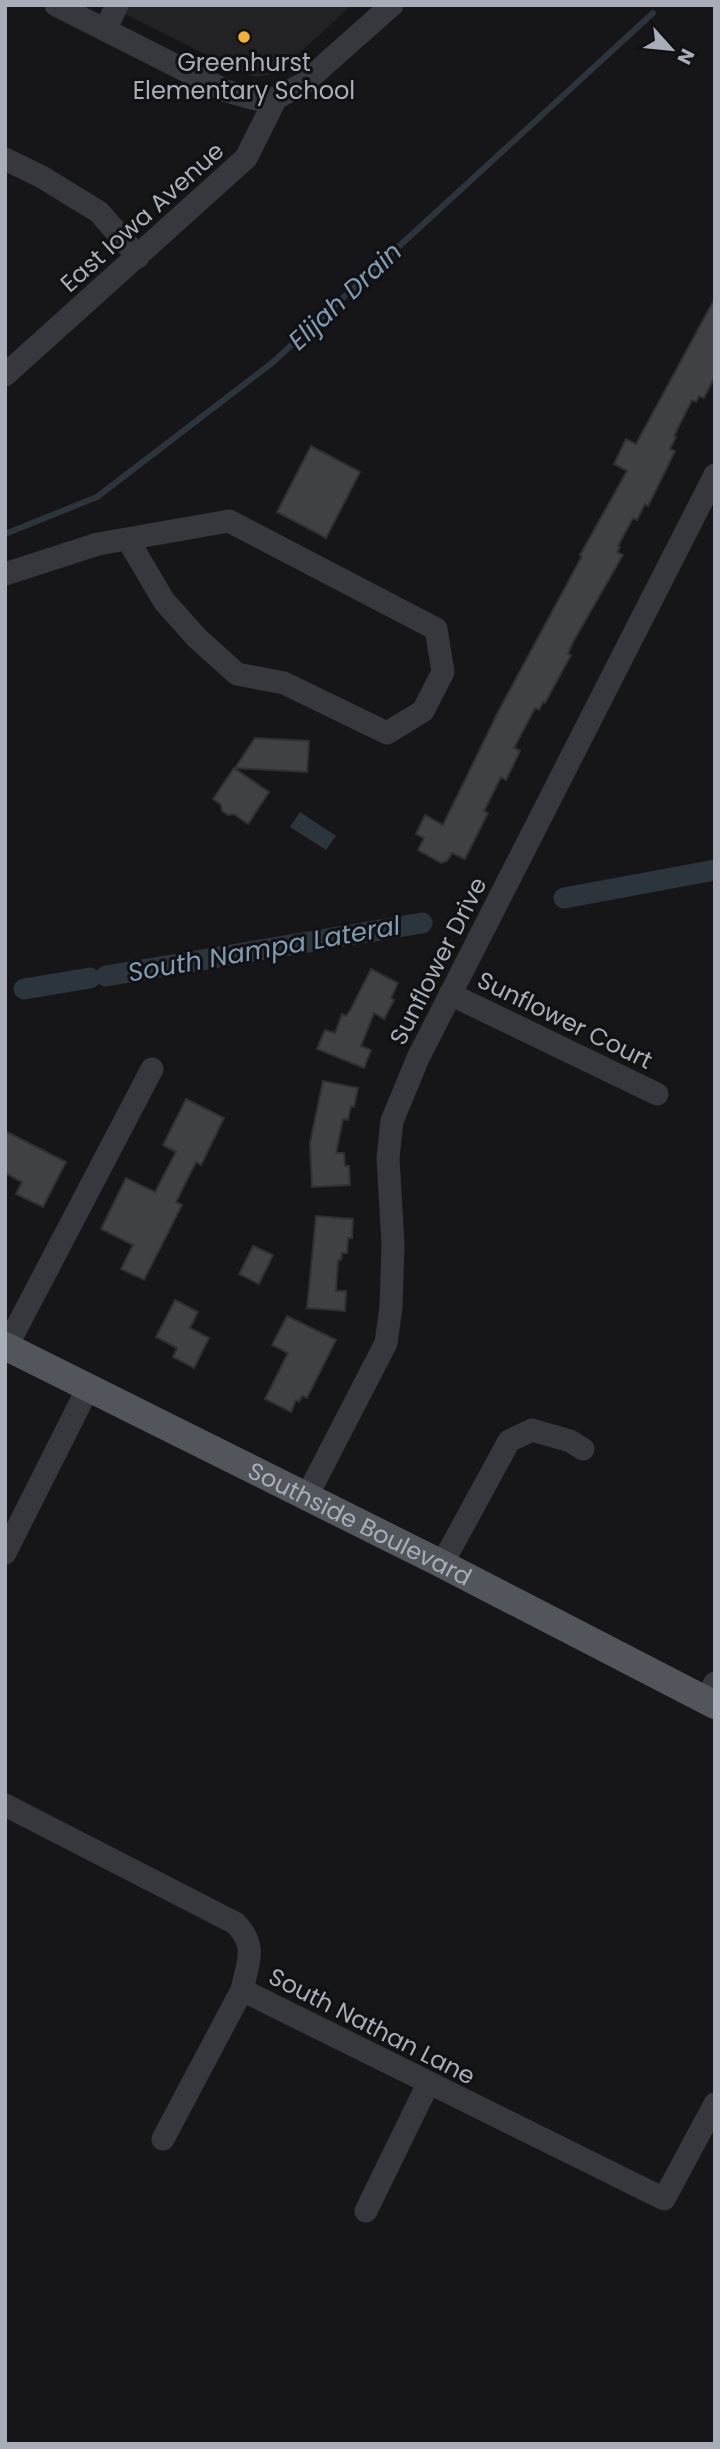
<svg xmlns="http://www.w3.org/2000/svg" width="720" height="2449" font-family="Poppins,sans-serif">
	<rect width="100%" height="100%" fill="#161618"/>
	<path fill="#222225" d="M107 5H352L283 68 269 75 257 77 241 72Z"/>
	<path fill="#2c353c" d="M300 812 336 836 326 850 290 827Z"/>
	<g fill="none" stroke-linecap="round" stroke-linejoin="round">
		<path stroke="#2c353c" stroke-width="6" d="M5 534 97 497 272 363 653 13"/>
		<g stroke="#2c353c" stroke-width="21">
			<path d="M564 898 715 870"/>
			<path d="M106 976 422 923"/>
			<path d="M24 989 90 978"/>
		</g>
	</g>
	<g fill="#404145" stroke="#303034" stroke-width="2">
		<path d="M715 298V376L704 398 699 396 696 402 692 400 674 436 676 437 670 449 675 451 657 488 648 506 645 504 637 520 633 518 618 546 620 547 617 552 623 555 573 642 568 654 571 655 545 703 543 702 539 710 535 708 514 748 520 751 506 780 501 777 484 811 488 813 465 859 452 853 447 861 441 863 418 850 424 838 416 834 425 815 443 825 499 710 582 556 580 555 627 471 614 464 626 439 636 444Z"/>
		<path d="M311 446 360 472 326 538 277 512Z"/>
		<path d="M255 738 309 741 307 772 235 768Z"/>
		<path d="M234 768 269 792 248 824 234 814 228 815 222 811 221 805 213 799Z"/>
		<path d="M371 969 398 983 391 998 394 1000 384 1019 374 1013 361 1046 371 1050 364 1068 317 1049 325 1030 335 1033 342 1014 346 1016 351 1009Z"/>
		<path d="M323 1081 358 1088 354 1107 351 1106 348 1120 343 1119 336 1153H344L345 1166H349L350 1185 312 1187 310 1143Z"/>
		<path d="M186 1099 224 1118 201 1165 196 1162 176 1202 182 1205 144 1280 121 1269 133 1245 101 1229 126 1178 155 1192 176 1152 163 1145Z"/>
		<path d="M5 1131 66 1162 43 1207 16 1194 22 1182 5 1173Z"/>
		<path d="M316 1216 353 1219 352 1238H348L347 1253H342L341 1260H338L336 1291H346L345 1311 307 1308Z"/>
		<path d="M253 1246 273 1255 259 1284 239 1274Z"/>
		<path d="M175 1300 198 1312 190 1328 209 1338 194 1368 173 1357 177 1348 156 1337Z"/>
		<path d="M287 1316 336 1340 307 1398 302 1396 299 1402 296 1400 291 1412 265 1399 288 1353 272 1345Z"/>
	</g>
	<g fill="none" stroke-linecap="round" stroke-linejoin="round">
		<g stroke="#37383d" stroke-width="23">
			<path d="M56 5 226 91 259 100 276 98"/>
			<path d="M105 30 117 5"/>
			<path d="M5 159 42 177 99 212 138 257"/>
			<path d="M5 375 246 158 276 98 303 84 392 5"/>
			<path d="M5 574 98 544 229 521 436 629 443 672 423 711 387 733 284 683 237 674 197 638 164 601 128 540"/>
			<path d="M450 994 657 1094"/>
			<path d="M7 1346 152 1069"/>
			<path d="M307 1496 386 1343 391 1307 393 1244 388 1158 392 1121 418 1058 715 475"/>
			<path d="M5 1553 88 1388"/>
			<path d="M442 1564 509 1441 532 1430 570 1441 583 1449"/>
			<path d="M706 1700 715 1683"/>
			<path d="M5 1805 235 1923C258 1946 248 1962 242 1990L664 2199 715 2104"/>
			<path d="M163 2139 242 1990"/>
			<path d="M366 2211 428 2084"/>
		</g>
		<path stroke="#53555c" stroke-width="28" id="s1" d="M5 1346 442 1564 715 1705"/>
	</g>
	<circle fill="#f2b134" stroke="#111113" stroke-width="2.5" cx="244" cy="37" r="7"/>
	<g text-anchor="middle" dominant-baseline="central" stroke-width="6" stroke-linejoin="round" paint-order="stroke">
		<g font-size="24" fill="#a8adb8" stroke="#111113">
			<text x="244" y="62">Greenhurst<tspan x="244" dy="28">Elementary School</tspan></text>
		</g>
		<g font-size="24" fill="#a8adb8" stroke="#111113">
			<text transform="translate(142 217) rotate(-42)">East Iowa Avenue</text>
			<text transform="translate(438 961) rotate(-63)">Sunflower Drive</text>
			<text transform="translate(565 1020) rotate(26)">Sunflower Court</text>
			<text stroke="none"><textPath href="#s1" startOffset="397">Southside Boulevard</textPath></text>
			<text transform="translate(372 2026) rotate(27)">South Nathan Lane</text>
		</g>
		<g font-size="26" font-style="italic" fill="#7f9bb3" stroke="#111113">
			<text transform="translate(345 296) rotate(-43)">Elijah Drain</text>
			<text transform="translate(264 949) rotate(-10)">South Nampa Lateral</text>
		</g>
	</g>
	<rect width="720" height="2449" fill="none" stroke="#a8adb8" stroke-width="14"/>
	<g transform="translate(671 49) rotate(117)" stroke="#111113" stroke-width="5" paint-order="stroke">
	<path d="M0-5L12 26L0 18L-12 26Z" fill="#a8adb8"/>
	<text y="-10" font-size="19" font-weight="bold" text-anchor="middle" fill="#a8adb8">N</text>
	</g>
</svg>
